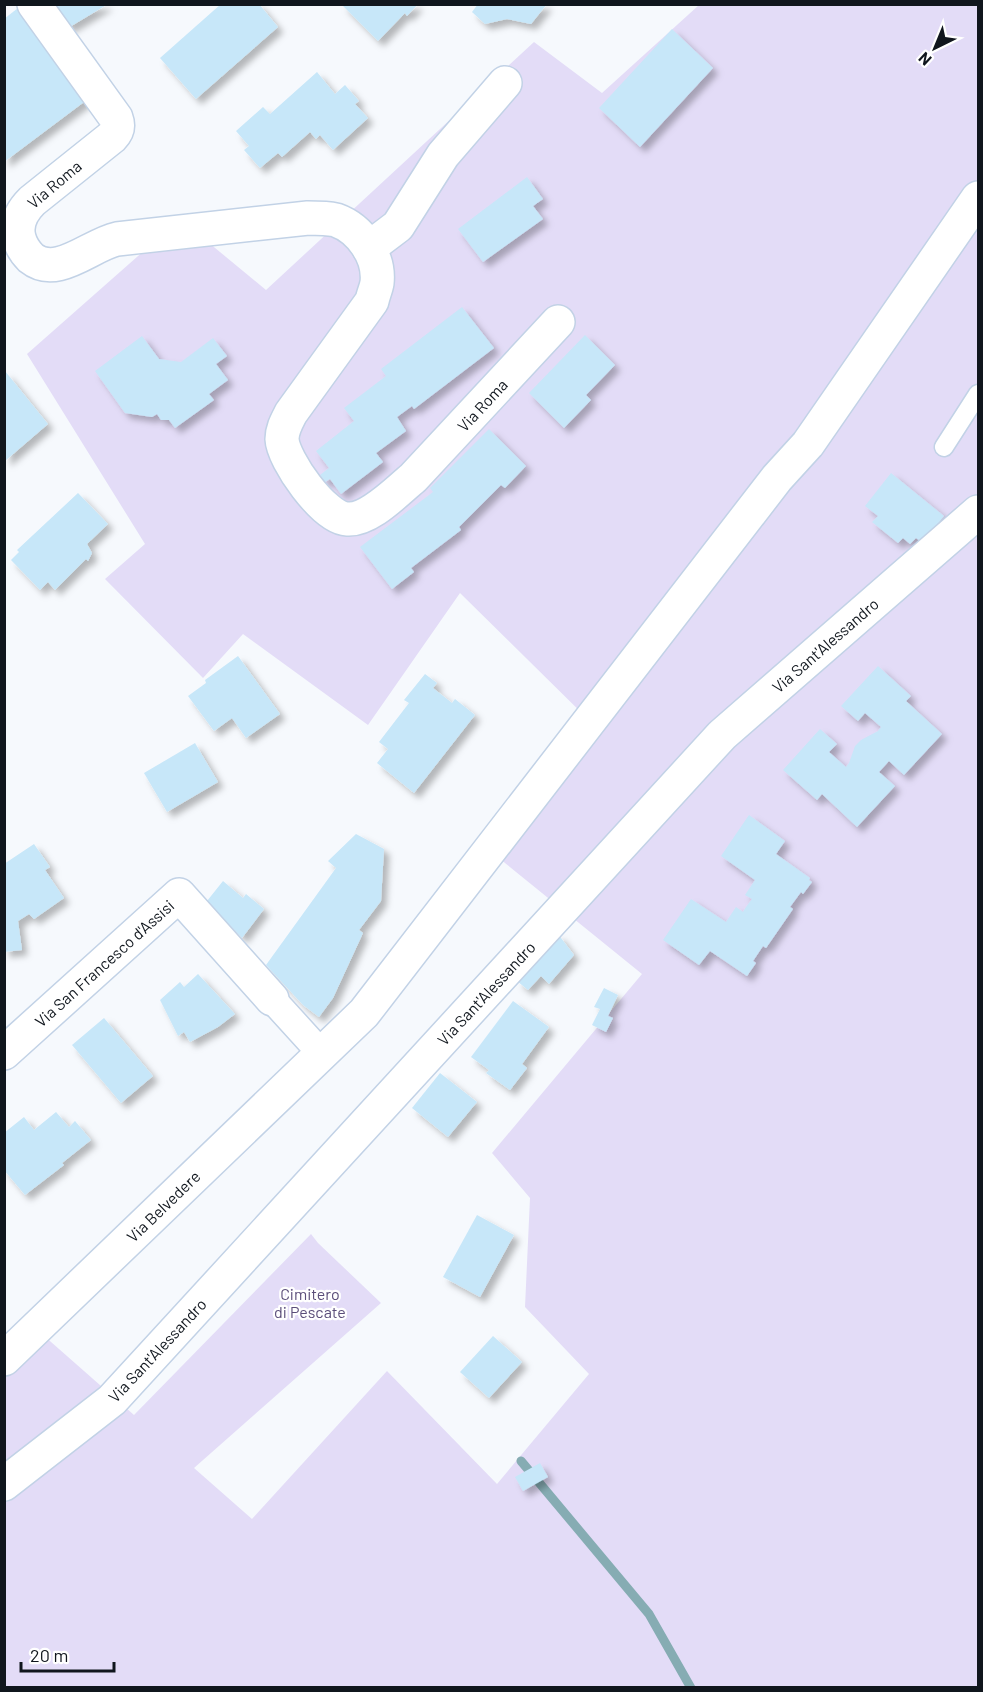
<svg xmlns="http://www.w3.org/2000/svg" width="983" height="1692" font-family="Barlow,sans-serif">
	<defs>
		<filter id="shadow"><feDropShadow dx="5.5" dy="5.5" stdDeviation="3" flood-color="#0004"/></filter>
	</defs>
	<rect width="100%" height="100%" fill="#f6f9fd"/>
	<path fill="#e3dcf7" d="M699 5H978V1687L5 1688V1354L34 1327 134 1415 311 1234 318 1243 381 1303 194 1468 252 1519 387 1371 497 1484 589 1374 525 1307 530 1198 492 1153 642 974 500 859 600 731 460 593 368 725 243 634 203 678 105 579 145 544 27 354 180 219 266 290 534 42 602 93Z"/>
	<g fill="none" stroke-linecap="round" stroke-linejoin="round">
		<path stroke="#86acb3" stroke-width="9" d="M521 1461 649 1614 691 1688"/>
	</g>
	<g fill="#c7e7f9" filter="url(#shadow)">
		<path d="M54 4H108L68 28Z"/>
		<path d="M221 4H259L278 27 196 99 160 58Z"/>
		<path d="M341 4H418L407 16 405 13 378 41Z"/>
		<path d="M478 4H547L531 24 507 19 485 24 472 12Z"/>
		<path d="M18 8 88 99 4 162V19Z"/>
		<path d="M672 29 713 68 640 147 599 108Z"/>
		<path d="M317 72 335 94 345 85 359 101 355 104 368 118 333 150 320 135 316 139 310 132 282 157 278 153 260 168 244 150 249 146 236 131 263 107 270 114Z"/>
		<path d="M527 177 543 199 533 206 543 219 483 262 458 229Z"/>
		<path d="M462 307 494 348 414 409 412 406 397 417 406 431 376 453 383 462 341 494 330 479 325 482 320 475 329 468 316 451 354 421 344 408 386 376 381 369Z"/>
		<path d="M585 335 615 365 586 395 591 400 564 428 529 393Z"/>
		<path d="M142 336 159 359 181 362 213 338 227 356 216 364 228 380 209 394 214 400 175 428 169 420H161L157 414 152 417 125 413 95 371Z"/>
		<path d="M5 371 48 424 5 461Z"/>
		<path d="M489 429 526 466 505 488 501 485 459 527 461 530 411 568 414 572 392 589 360 547 433 492 430 488Z"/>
		<path d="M891 473 944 516 923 543 916 538 910 544 903 538 898 543 872 522 878 516 865 506Z"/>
		<path d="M78 493 108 524 87 544 92 553 88 561 86 559 55 590 48 582 40 590 11 560 19 552 17 550Z"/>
		<path d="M238 656 280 714 246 738 232 718 214 731 188 696 206 683 205 680Z"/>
		<path d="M878 666 911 696 906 701 942 734 904 775 889 761 879 772 895 786 857 827 822 794 817 800 783 770 820 729 837 744 829 752 846 767 849 763 855 746 861 740 878 731 881 727 865 713 858 721 841 706Z"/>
		<path d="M425 674 437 683 433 688 452 703 455 699 475 715 414 793 377 763 388 749 379 742 409 703 404 700Z"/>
		<path d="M195 743 218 782 167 812 144 773Z"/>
		<path d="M749 815 785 841 776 854 810 878 809 880 812 882 803 894 801 892 790 907 793 909 766 948 763 946 753 961 756 963 747 976 710 951 699 965 663 940 691 899 726 922 736 907 743 912 746 907 752 899 745 895 755 880 721 856Z"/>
		<path d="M356 834 384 849 381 901 359 930 363 933 333 998 319 1017 303 1005 266 965 336 868 328 861Z"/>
		<path d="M34 844 50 867 45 870 64 898 34 919 29 914 18 921 22 950 4 952V864Z"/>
		<path d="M223 881 243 898 246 894 264 909 242 938 207 901Z"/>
		<path d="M558 934 574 955 549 984 541 976 528 990 517 981Z"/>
		<path d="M198 974 235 1014 218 1027 190 1042 184 1032 178 1036 160 1000 180 982 184 987Z"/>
		<path d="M604 988 618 995 608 1016 613 1018 606 1032 592 1025 600 1009 594 1007Z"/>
		<path d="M513 1001 549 1027 522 1064 527 1068 510 1090 486 1073 489 1070 471 1057Z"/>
		<path d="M104 1018 153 1076 121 1103 72 1045Z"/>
		<path d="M440 1073 477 1102 448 1137 412 1108Z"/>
		<path d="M56 1112 69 1127 75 1121 91 1140 62 1163 64 1165 25 1195 4 1170V1133L24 1117 34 1130Z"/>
		<path d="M477 1215 514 1235 480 1297 443 1277Z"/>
		<path d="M493 1336 522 1362 489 1398 460 1372Z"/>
		<path d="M540 1463 548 1477 523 1491 515 1477Z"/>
	</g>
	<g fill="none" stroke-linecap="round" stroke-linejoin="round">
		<defs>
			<path id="service" d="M944 447 978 394"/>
			<path id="pedestrian" d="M272 999 321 1053"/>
			<g id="minor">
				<path d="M34 4 116 118C119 126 118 131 112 137L32 201C22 211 15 223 19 238 21 246 25 252 31 258 57 279 90 245 117 239L308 218C317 218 327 218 336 220 361 229 380 257 377 283 376 289 373 295 372 301L291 413C287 421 282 429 282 439 283 460 324 518 347 519 369 521 397 491 413 478L558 322"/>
				<path d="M369 248 398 226 443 155 505 83"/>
				<path d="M4 1053 179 895 272 999"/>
				<path d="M4 1484 112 1400 722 735 978 512"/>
			</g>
			<path id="secondary" d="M4 1359 364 1013 777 478 808 444 978 198"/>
		</defs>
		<use href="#service" stroke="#c2d2e6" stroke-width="21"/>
		<use href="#pedestrian" stroke="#c2d2e6" stroke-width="30"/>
		<use href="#minor" stroke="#c2d2e6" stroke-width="36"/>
		<use href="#secondary" stroke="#c2d2e6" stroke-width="36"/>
		<use href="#service" stroke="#fff" stroke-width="18"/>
		<use href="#pedestrian" stroke="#fff" stroke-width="27"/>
		<use href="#minor" stroke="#fff" stroke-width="33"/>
		<use href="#secondary" stroke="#fff" stroke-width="33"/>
	</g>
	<g text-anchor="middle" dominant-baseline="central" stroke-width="4.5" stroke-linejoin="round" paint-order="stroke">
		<g font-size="16" fill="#10161d" stroke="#fff">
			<text transform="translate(54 184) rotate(-40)">Via Roma</text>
			<text transform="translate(482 405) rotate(-47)">Via Roma</text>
			<text transform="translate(825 645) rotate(-41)">Via Sant'Alessandro</text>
			<text transform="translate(104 963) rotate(-42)">Via San Francesco d'Assisi</text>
			<text transform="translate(486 993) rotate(-47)">Via Sant'Alessandro</text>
			<text transform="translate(163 1206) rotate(-44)">Via Belvedere</text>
			<text transform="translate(157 1350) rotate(-47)">Via Sant'Alessandro</text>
		</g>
		<g font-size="16" fill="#5a4d79" stroke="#fff">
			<text x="310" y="1293">Cimitero<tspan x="310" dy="18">di Pescate</tspan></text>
		</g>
	</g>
	<rect width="983" height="1692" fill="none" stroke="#10161d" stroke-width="12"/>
	<g transform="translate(935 48) rotate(223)" stroke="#ffffff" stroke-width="4.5" paint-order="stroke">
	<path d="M0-4.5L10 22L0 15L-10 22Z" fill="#10161d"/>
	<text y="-9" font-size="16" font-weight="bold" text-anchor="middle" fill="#10161d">N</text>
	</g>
	<path d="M21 1662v9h93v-9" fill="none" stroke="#10161d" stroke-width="3"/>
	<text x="30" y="1662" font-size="18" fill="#10161d" stroke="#ffffff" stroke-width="4.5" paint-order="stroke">20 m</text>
</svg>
